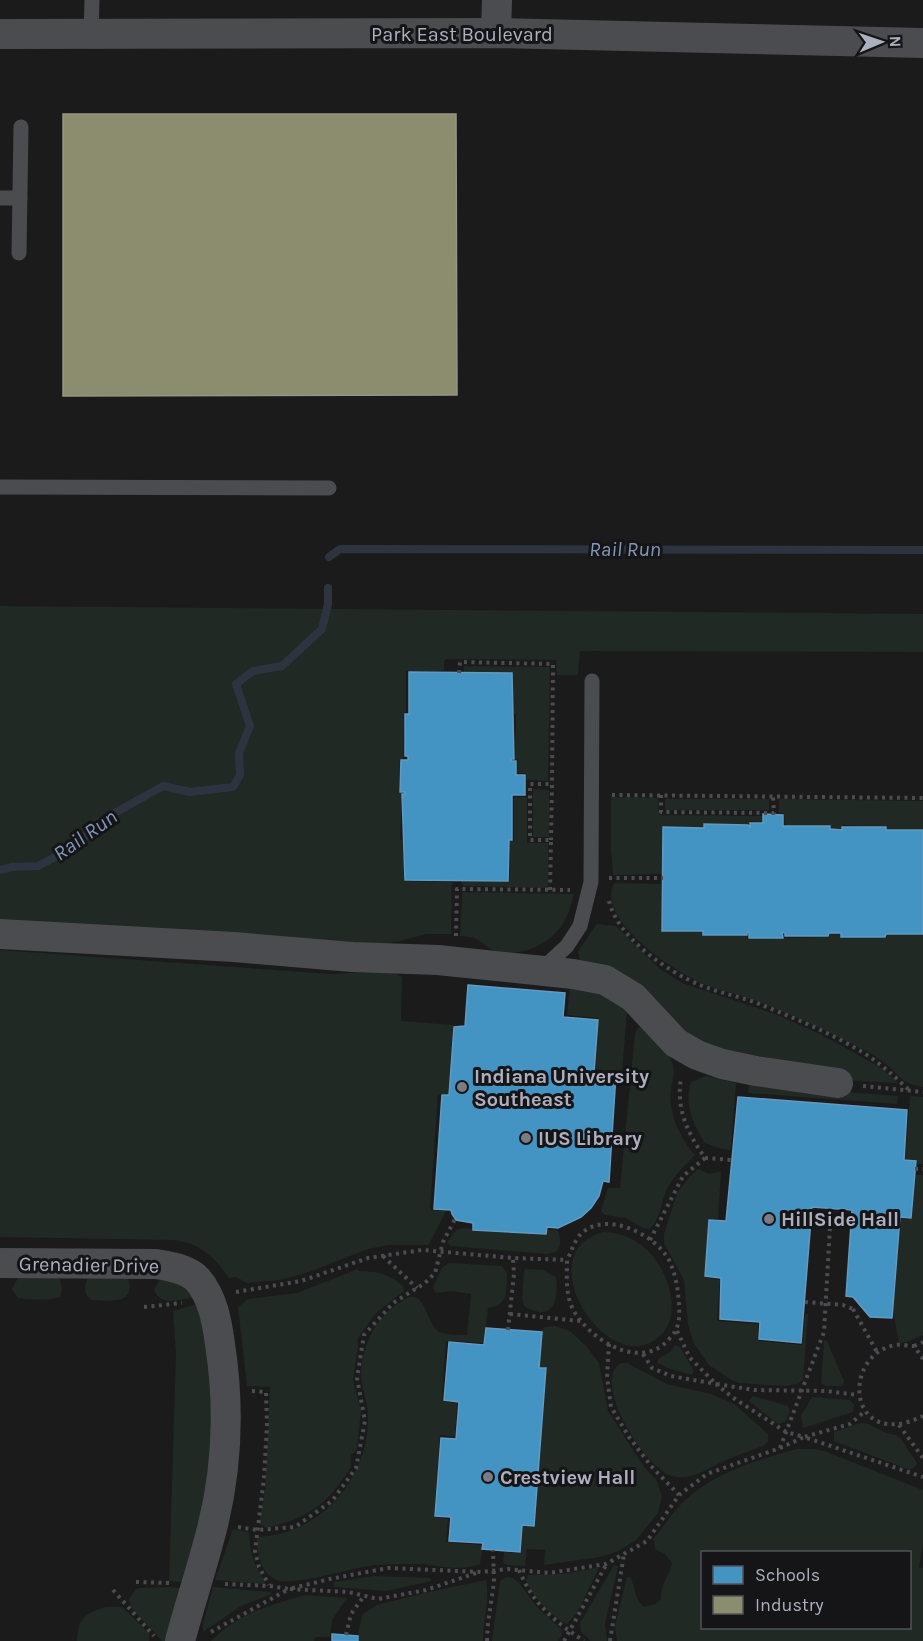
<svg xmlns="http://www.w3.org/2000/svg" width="923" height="1641" font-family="Karla,sans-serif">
	<rect width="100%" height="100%" fill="#1b1b1c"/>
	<g fill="#202923" fill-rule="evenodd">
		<path d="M0 606 923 614V652L580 651 578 675H557L556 660 446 659 444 662V671H406V712L404 713 403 759H400L399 793H402L400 840H404V881L452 882 451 934H427L395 942 349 946 0 924Z"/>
		<path d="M464 666 550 667 548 781 526 780V773H517L518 760 515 759 516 714 512 713 513 673 464 672Z"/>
		<path d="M533 789 549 790V837H533Z"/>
		<path d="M514 797H527V843H548V888L463 886 461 881H509L510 841H514Z"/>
		<path d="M611 797 658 798 659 815 762 816V822L750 821 749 824H703V827H662V874L613 875 611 849Z"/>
		<rect x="665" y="799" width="104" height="11"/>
		<path d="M779 799 923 801V829H887V827L842 825 841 829H831V825H785L784 813H779Z"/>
		<path d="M614 883 661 884V932H702L703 936H747V939L829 937 830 934H840L841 938H886L887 935H923V1087C899 1083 900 1074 882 1061 869 1051 852 1044 838 1037 808 1022 776 1008 745 997 730 992 715 989 701 983 674 971 595 920 614 883Z"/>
		<path d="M462 892 574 894C572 901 570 909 567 916 556 942 525 957 498 952 489 950 485 944 478 940 473 936 466 937 460 936Z"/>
		<path d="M597 924 616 926 660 969 682 983 775 1014 820 1034 883 1069 898 1083 840 1080 792 1062 738 1052 732 1053 698 1043 580 963 578 951Z"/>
		<path d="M0 950 331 974 390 971 402 977 401 1021 453 1025 448 1094H438L430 1210 446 1211 430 1242 428 1245H388L368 1249 309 1272 280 1280 247 1283 236 1277 229 1278C213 1256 202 1245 175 1240L0 1237Z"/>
		<path d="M570 985 598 992 627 1011 622 1073 595 1069 599 1018 567 1015Z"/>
		<path d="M643 1026C652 1037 668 1050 672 1062 676 1071 672 1081 671 1090 668 1113 680 1138 695 1155 686 1164 676 1174 669 1185 661 1198 662 1219 649 1229L643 1228 626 1218 605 1215 601 1211 608 1188H620L635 1033 639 1027Z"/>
		<path d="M706 1076 736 1083 731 1150 721 1149 705 1143C693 1125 684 1104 691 1082Z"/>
		<path d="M749 1084 898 1096 897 1104 748 1093Z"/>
		<path d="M910 1096 923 1097V1164H917V1160L905 1159Z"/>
		<path d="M698 1169 710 1174 721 1171 718 1219H709L704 1277 720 1280 717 1321 758 1324V1341L802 1345 805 1314H808L803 1380 797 1384 785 1386 739 1383 731 1380 709 1365 694 1344 688 1325 684 1280 664 1243V1234L677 1193 690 1176Z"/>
		<path d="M916 1175H923V1335L907 1342 899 1343 893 1311 901 1219H911Z"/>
		<path d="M462 1228 546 1234 547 1230H557C561 1237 562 1245 556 1252L547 1254 451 1246 447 1243 456 1230Z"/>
		<path d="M603 1232C620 1232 636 1239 648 1251 668 1270 684 1316 659 1337 608 1381 526 1253 603 1232Z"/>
		<path d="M449 1263 502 1266 507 1273C506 1291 509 1306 488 1308L484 1343 446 1341 442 1401 457 1403 455 1437 440 1435 434 1517 448 1519 446 1542 481 1545 482 1551 480 1564C461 1572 437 1565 417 1564 403 1564 389 1564 375 1565 354 1567 292 1587 277 1580 260 1573 257 1553 257 1537 320 1535 370 1478 368 1415 368 1400 360 1386 361 1370 364 1344 375 1319 397 1304 401 1302 405 1298 409 1297 428 1294 426 1326 440 1332 447 1335 459 1335 467 1335L471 1294 451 1291 439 1293 435 1292 433 1287 442 1268Z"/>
		<path d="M358 1269 359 1271C376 1271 390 1274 403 1286L404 1291 376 1313 358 1338V1346L353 1380 361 1411 357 1448 355 1452 351 1455C350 1458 351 1461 351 1464 351 1469 345 1476 342 1480 323 1509 298 1521 265 1528L263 1525 259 1524 265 1491 270 1387 247 1386 238 1307 248 1299 297 1293Z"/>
		<path d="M526 1269 543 1270 556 1277C559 1302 552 1323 524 1306L522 1298 524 1271Z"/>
		<path d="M19 1276H58C62 1283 63 1289 60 1297 47 1301 31 1300 18 1298L12 1289Z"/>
		<path d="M88 1278H128C136 1305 111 1301 92 1300 83 1295 84 1285 88 1278Z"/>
		<path d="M161 1278H182L197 1297C182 1299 159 1308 154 1289Z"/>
		<path d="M201 1303 209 1348 213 1446 204 1504 183 1582 169 1581 176 1353 173 1311Z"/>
		<path d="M555 1326 570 1331 587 1347 599 1363 608 1411 644 1467 656 1479 662 1496 658 1513 636 1540 619 1551 600 1557 544 1565 545 1550 527 1549 525 1566 507 1565 503 1562 504 1552 520 1553 522 1526H534L547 1368 539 1367 542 1333 539 1332 545 1327Z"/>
		<path d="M824 1341H827L844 1381 842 1386H826L821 1383Z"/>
		<path d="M675 1345 680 1347 694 1371 692 1375 670 1369 658 1363V1359L671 1351Z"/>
		<path d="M621 1363H627L667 1384 711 1394 734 1404 768 1434V1442L763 1446C750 1451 737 1455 724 1461 707 1469 692 1481 672 1476 647 1470 589 1381 621 1363Z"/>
		<path d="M753 1396 788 1406 790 1412 785 1422 778 1424 749 1401Z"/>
		<path d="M812 1397 850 1400 854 1405 853 1412 803 1428 801 1416Z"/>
		<path d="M861 1423 868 1424 886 1433 896 1435 900 1438 917 1463 916 1466 910 1470 834 1441V1432Z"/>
		<path d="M797 1449H814L824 1451 923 1490V1544L919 1567 923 1568V1641H617L615 1626 627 1577H630C636 1588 634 1599 644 1607L655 1604 661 1599C661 1581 669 1578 672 1563L666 1555 655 1549 653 1539C663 1528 671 1514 682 1503 713 1473 756 1460 797 1449ZM702 1552H910V1628H702Z"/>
		<path d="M233 1529 249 1532C250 1552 253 1565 265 1581L264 1584 215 1580Z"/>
		<path d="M614 1565 618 1567 605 1623 607 1641H591L581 1632 580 1623Z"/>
		<path d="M597 1568 598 1570 577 1613 567 1624C551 1617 532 1596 526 1580L528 1575 562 1574Z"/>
		<path d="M374 1576 430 1578 431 1581 386 1591 334 1587 333 1582Z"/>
		<path d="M506 1577 513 1578 519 1583 537 1607 561 1629 562 1635 558 1641H492L500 1581Z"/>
		<path d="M486 1580C490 1600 483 1621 483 1641H359L358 1632 363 1614 377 1605 424 1593Z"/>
		<path d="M170 1587 181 1588 165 1641H162L131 1607 129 1599 136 1589 140 1588Z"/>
		<path d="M213 1587 270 1592 272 1594 241 1606 203 1632V1623Z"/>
		<path d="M304 1595 347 1598 332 1620 330 1637H315L314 1641H211C240 1612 267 1607 304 1595Z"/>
		<path d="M106 1607H122L149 1633V1641H77C78 1618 85 1613 106 1607Z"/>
	</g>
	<g fill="#4393c3" stroke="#629bc1" stroke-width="1.5">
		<path d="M409 672 512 673 514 759H511V761H516V775H525V795H512V840H509L508 881 405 880 402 794H405V792H400L401 760H408V756H405V714H409Z"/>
		<path d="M763 814 783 815V826H830V829L842 830V827H886V830H923V934H886L885 937H841V933H829L828 936H785V933L782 932 783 938H749V932H747V935H703V931H662L663 827 704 828V824L748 825 750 827V823H763Z"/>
		<path d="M468 985 565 993 563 1017 598 1020 594 1072 616 1074 609 1182 603 1181 599 1196 591 1208 581 1217 558 1228 547 1227 546 1234 473 1230V1223L456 1220 452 1214 451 1210 434 1209 442 1095H449L454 1027 465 1026Z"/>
		<path d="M738 1097 907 1110 904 1160 916 1161 911 1218 900 1217 892 1318 870 1317 853 1297 846 1296 852 1210 812 1207 801 1343 759 1339 760 1322 720 1319 721 1278 705 1276 709 1220 726 1221Z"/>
		<path d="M486 1328 542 1332 539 1368H546L534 1526 522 1525 520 1552 482 1549 483 1543 449 1541 451 1517 435 1516 441 1438 456 1439 459 1402 444 1400 449 1342 484 1345Z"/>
		<path d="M332 1634 358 1636V1641H332Z"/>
	</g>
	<path fill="#8c8c6e" stroke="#969686" stroke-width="1.5" d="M63 114H456L457 395 63 396Z"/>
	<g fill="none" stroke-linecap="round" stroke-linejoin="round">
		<g stroke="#2d343f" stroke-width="8">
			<path d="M329 557 340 549 923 550"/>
			<path d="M0 870 12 867 38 866 78 845 95 824 163 786 190 792 233 787 240 775 239 753 250 726 236 684 253 671 282 666 322 629 328 604V588"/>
		</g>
		<g stroke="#4c4c51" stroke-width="4" stroke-dasharray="3 4.5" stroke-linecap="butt">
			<path d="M459 673 460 662 553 664 552 784"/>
			<path d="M612 795 923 798"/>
			<path d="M661 795V812L774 813 773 796"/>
			<path d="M609 878H663"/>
			<path d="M550 890 551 840H530V784H552L551 840"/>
			<path d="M609 901C617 937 668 972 700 985 719 993 738 996 757 1003 789 1016 826 1031 857 1049 877 1060 893 1075 910 1091"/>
			<path d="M456 936 457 889 570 890"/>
			<path d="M863 1086 923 1092"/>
			<path d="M705 1158 732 1160"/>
			<path d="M915 1169H923"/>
			<path d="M650 1240 683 1176 705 1158C687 1132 676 1109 681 1078"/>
			<path d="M383 1256 417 1288"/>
			<path d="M236 1292 301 1281 368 1258 422 1250 513 1258 567 1260C567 1278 565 1297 575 1313 594 1343 643 1371 670 1338 679 1329 680 1318 679 1305 678 1289 676 1275 669 1260 655 1234 604 1209 580 1235 574 1241 571 1253 567 1260"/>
			<path d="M144 1307 182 1303"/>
			<path d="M853 1309 877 1352"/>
			<path d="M510 1314 581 1321"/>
			<path d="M508 1330 514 1274 513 1258"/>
			<path d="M677 1331 690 1358 716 1384 754 1390 826 1391 858 1395"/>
			<path d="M609 1344 607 1377 611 1407 629 1437 651 1466 679 1495"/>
			<path d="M914 1346 923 1342"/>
			<path d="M643 1354 652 1368 671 1376 716 1384 732 1397 786 1432 804 1437 850 1424 864 1412"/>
			<path d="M923 1359 914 1346C908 1346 901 1344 895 1345 840 1356 848 1453 923 1416"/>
			<path d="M252 1391 266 1392 267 1426 264 1478 255 1551 259 1567 269 1585"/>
			<path d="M899 1425 923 1458"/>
			<path d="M780 1448 824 1332 831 1209"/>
			<path d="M238 1527 257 1530 295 1527 332 1501 356 1468 365 1421 357 1378 364 1335 393 1303 425 1283 435 1273 443 1242 455 1219"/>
			<path d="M519 1570C533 1604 554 1621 584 1641"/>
			<path d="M136 1582 170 1583"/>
			<path d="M225 1584 270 1586 289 1589 330 1579 388 1568 481 1572 508 1569 549 1573 606 1564 647 1541 679 1495 707 1474 780 1448 804 1437 923 1477"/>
			<path d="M113 1590 154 1636"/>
			<path d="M211 1632 289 1589 348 1592 378 1599 426 1590 476 1573"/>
			<path d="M346 1635 351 1614 364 1596"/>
			<path d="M487 1641 488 1623 494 1582 493 1550"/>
			<path d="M564 1641 606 1565"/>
			<path d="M610 1641 624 1554"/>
		</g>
		<g stroke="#4b4c4f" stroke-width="15">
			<path d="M91 35 92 0"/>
			<path d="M0 198H20"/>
			<path d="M19 253 21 127"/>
			<path d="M0 487 329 488"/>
			<path d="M541 970 567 946 580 926 591 882 592 681"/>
		</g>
		<g stroke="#4b4c4f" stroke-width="30">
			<path d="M496 33 497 0"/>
			<path d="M0 34 496 33 923 43"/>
			<path d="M0 934 234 947 352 957 438 960 573 974 605 980 633 997 676 1043 697 1055 722 1064 756 1071 838 1083"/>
			<path d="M0 1263 156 1264C169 1266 188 1269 198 1280 213 1298 217 1322 220 1344 230 1409 227 1476 209 1540 200 1574 189 1607 180 1641"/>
		</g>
		<path stroke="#4c4c51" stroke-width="4" stroke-dasharray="3 4.5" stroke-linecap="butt" d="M805 1302 843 1305 853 1309"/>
	</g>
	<g fill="#797b85" stroke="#151518" stroke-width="2">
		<circle cx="462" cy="1087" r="6"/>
		<circle cx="526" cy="1138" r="6"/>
		<circle cx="769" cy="1219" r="6"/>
		<circle cx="488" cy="1477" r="6"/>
	</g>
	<g text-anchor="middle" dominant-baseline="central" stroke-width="6" stroke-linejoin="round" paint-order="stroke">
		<g font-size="20" fill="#acafbd" stroke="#151518">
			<text x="462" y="34">Park East Boulevard</text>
			<text transform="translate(89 1265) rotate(1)">Grenadier Drive</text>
		</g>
		<g font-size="20" font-weight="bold" fill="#acafbd" stroke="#151518" text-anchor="start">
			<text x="474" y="1076">Indiana University<tspan x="474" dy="23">Southeast</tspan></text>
			<text x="538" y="1138">IUS Library</text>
			<text x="781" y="1219">HillSide Hall</text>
			<text x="500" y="1477">Crestview Hall</text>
		</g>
		<g font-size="21" font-style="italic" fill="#8199b9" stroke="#151518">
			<text x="625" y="549">Rail Run</text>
			<text transform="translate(85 835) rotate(-35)">Rail Run</text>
		</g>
	</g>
	<rect x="701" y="1551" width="210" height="78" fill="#151518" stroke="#51535a" stroke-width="1.5"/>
	<rect x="713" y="1566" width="30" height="18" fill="#4393c3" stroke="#51535a" stroke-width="1.5"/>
	<text x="755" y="1581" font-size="18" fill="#acafbd">Schools</text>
	<rect x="713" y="1596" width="30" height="18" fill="#8c8c6e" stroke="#51535a" stroke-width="1.5"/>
	<text x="755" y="1611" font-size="18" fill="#acafbd">Industry</text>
	<g transform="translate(881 42) rotate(88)" stroke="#151518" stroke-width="4.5" paint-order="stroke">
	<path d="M0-4.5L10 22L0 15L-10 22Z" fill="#acafbd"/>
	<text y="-9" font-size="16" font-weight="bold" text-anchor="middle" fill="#acafbd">N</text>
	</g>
</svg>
